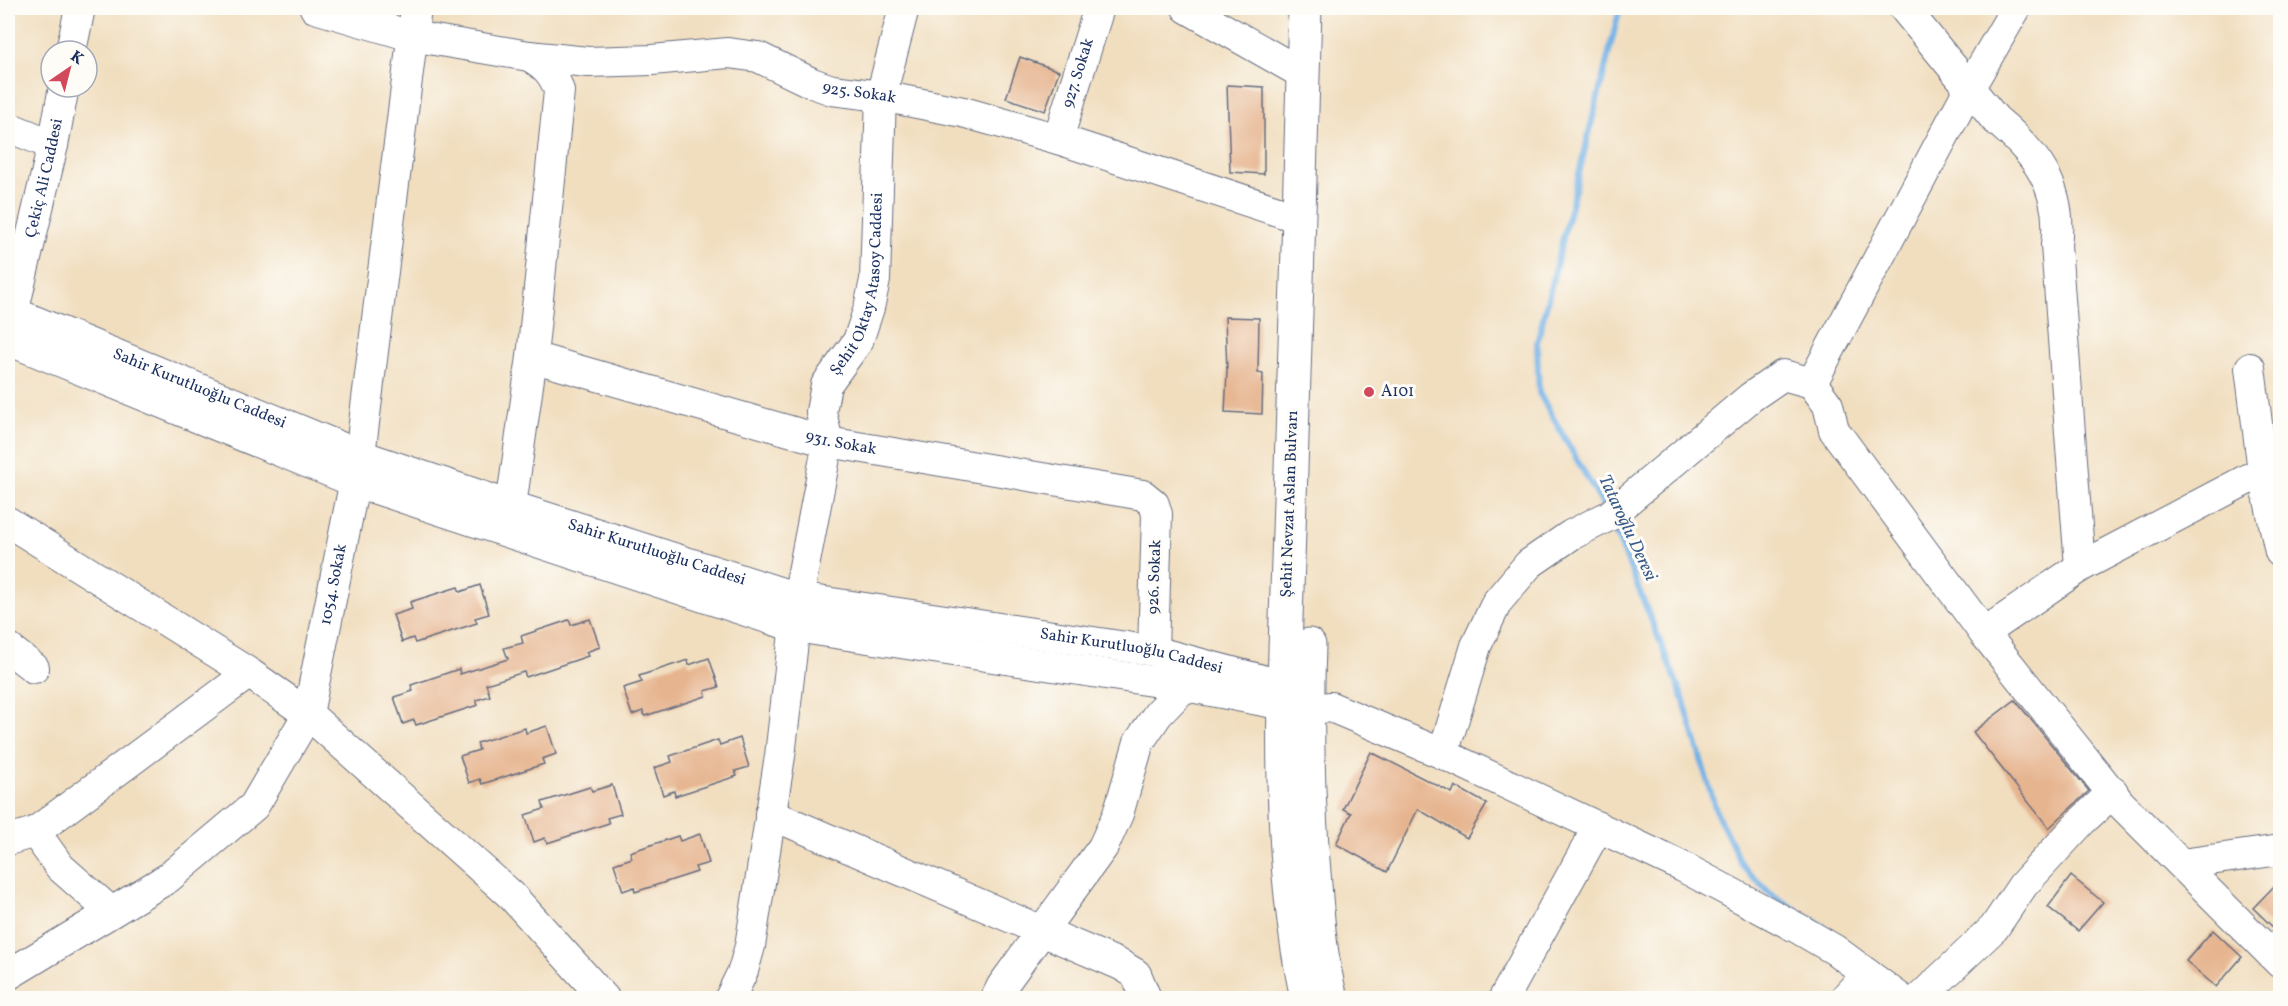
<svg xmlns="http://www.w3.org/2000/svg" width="2288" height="1006" font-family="Vollkorn,serif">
	<rect width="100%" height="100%" fill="#fdfcf7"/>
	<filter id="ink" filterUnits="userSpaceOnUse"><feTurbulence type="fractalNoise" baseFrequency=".0167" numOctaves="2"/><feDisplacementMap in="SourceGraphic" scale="12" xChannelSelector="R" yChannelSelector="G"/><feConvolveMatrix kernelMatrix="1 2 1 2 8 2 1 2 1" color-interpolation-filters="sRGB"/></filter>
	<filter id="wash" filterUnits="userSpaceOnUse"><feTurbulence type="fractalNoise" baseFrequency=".008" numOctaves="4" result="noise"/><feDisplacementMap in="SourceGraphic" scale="24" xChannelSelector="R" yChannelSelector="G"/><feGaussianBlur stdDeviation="1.35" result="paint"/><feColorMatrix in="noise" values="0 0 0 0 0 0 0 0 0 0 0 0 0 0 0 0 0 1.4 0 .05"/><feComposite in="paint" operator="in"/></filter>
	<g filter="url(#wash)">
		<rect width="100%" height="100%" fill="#f1debf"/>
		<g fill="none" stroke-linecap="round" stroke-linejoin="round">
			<g stroke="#71b1e5" stroke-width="6">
				<path d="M1605 509 1539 393 1537 343 1620 8"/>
				<path d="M1612 523 1683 698 1717 814 1743 867 1772 895 1832 932"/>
			</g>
		</g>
		<g id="blocks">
			<g fill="#e6b48e">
				<path d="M1020 57 1059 71 1045 111 1006 98Z"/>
				<path d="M1227 85 1264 87V174L1230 172Z"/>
				<path d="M1225 317 1259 318 1258 373 1263 374 1262 414 1225 412 1227 372Z"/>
				<path d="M480 585 489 614 475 618 477 623 415 643 413 638 402 642 393 615 412 609 410 602 458 587 460 592Z"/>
				<path d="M590 619 600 647 586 652 588 656 526 677 524 672 486 684 490 696 476 700 478 705 416 725 414 720 403 724 394 697 413 691 411 685 459 669 460 674 508 659 504 648 523 643 521 636 569 620 571 625Z"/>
				<path d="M709 658 719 687 705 691 706 696 645 716 643 711 632 715 623 688 642 682 639 676 688 660 689 665Z"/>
				<path d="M2015 700 2089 791 2049 828 1973 732Z"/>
				<path d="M547 726 556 754 542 759 544 764 482 784 480 779 469 783 460 756 479 750 477 743 525 728 526 733Z"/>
				<path d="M740 738 749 767 735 771 737 776 675 796 674 791 663 795 654 768 672 762 670 756 718 740 720 745Z"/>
				<path d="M1371 752 1452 793 1455 786 1487 804 1467 838 1418 809 1387 872 1336 844 1351 813 1343 809Z"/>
				<path d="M612 785 621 814 607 818 609 823 547 843 545 838 534 842 525 815 544 809 542 802 590 787 592 791Z"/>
				<path d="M700 834 709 863 695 867 697 872 635 892 634 887 623 891 614 864 632 858 630 852 678 836 680 841Z"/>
				<path d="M2071 876 2103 902 2078 931 2048 907Z"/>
				<path d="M2280 880V934L2253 908Z"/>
				<path d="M2213 930 2242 957 2216 987 2186 961Z"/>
			</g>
		</g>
	</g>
	<g filter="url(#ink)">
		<use href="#blocks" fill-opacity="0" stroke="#666c80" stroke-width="1.5"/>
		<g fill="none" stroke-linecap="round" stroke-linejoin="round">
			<defs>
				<g id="minor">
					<path id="s1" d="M315 8 411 36 529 56 588 62 652 60 728 53 758 57 812 83 832 90 881 96 963 112 1058 139 1299 218"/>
					<path d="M1187 8 1303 74"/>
					<path d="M1904 8 1995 119C2036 153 2064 189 2056 245L2080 567"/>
					<path d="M71 51 80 8"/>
					<path d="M8 127 53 145"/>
					<path id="s2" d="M1058 139 1099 8"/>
					<path id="s3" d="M8 310 360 455 511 506 798 598 1153 651 1285 686"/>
					<path id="s4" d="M9 330 53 145 64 87"/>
					<path d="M8 340 355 482 795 627 1185 686 1306 709 1331 707 1443 754 1683 867 1799 929 1835 950 1900 998"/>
					<path id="s5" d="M532 357 828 442 1143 495 1154 504 1157 514 1153 651"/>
					<path d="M2250 368 2263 471 2280 552"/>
					<path d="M1812 383 1970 87 2016 8"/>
					<path d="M511 506 532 357 559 91C554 74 545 65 529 56"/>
					<path d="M8 522 249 673 308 714 511 895 604 998"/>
					<path d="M1984 633 2080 567 2263 471 2280 467"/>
					<path d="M8 648 34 668"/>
					<path d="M1443 754 1476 646 1497 602 1529 564 1571 535 1609 516 1751 397 1783 375 1812 383 1828 405 1834 430 1984 633 2120 803 2280 963"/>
					<path d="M770 814 1121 965 1136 974 1146 998"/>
					<path d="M35 832 60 867 110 911"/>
					<path d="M8 840 35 832 249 673"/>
					<path d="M2182 864 2280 850"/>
					<path id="s6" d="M8 975 168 878 254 806 308 714 360 455 416 8"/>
					<path id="s7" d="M730 998 743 971 750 946 780 756 798 598 828 442 821 412 826 385 858 341 869 308 875 280 881 96 904 8"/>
					<path d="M996 998 1002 986 1103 847 1118 814 1139 742 1158 714 1185 686"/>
					<path d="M1504 998 1598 827"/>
					<path d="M1845 998 1867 974"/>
					<path d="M1920 998 1994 928 2023 885 2082 821 2113 792"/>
				</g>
				<g id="major">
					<path d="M1305 8C1300 182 1295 357 1289 531 1284 687 1274 845 1307 998"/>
					<path d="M1309 645C1306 725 1308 805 1315 885 1318 922 1321 962 1331 998"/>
				</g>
			</defs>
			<use href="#minor" stroke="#666c80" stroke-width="32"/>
			<use href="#major" stroke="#666c80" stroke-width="35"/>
			<use href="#minor" stroke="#fff" stroke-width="30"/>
			<use href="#major" stroke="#fff" stroke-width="33"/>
		</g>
	</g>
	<circle fill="#d1495b" stroke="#fdfcf7" stroke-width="2" cx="1369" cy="392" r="6"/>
	<g text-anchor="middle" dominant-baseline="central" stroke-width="6" stroke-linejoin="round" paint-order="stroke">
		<g font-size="16" fill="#1b2f5e" stroke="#fdfcf7">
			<text stroke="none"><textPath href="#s2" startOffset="69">927. Sokak</textPath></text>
			<text stroke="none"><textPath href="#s1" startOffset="558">925. Sokak</textPath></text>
			<text stroke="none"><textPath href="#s4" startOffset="156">Çekiç Ali Caddesi</textPath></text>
			<text stroke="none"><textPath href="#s7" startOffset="734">Şehit Oktay Atasoy Caddesi</textPath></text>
			<text stroke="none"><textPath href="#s3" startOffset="207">Sahir Kurutluoğlu Caddesi</textPath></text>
			<text stroke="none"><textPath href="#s5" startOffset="321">931. Sokak</textPath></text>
			<text transform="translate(1290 504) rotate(-88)">Şehit Nevzat Aslan Bulvarı</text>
			<text stroke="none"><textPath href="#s3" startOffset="693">Sahir Kurutluoğlu Caddesi</textPath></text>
			<text transform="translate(1155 577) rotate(-88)">926. Sokak</text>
			<text stroke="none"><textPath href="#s6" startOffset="538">1054. Sokak</textPath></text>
			<text stroke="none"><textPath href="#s3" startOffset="1179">Sahir Kurutluoğlu Caddesi</textPath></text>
		</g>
		<g font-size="16" fill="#1b2f5e" stroke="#fdfcf7" text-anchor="start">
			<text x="1381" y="392">A101</text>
		</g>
		<g font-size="18" font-style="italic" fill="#395c8d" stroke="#fdfcf7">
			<text transform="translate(1627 528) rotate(65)">Tataroğlu Deresi</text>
		</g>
	</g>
	<rect width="2288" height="1006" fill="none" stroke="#fdfcf7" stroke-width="30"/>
	<g transform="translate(69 69) rotate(35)"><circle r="28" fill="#fdfcf7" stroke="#a3aaba" stroke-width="1.5"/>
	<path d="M0-4.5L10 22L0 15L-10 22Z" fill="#d1495b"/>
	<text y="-9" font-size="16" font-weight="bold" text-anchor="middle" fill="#1b2f5e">K</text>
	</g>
</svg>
